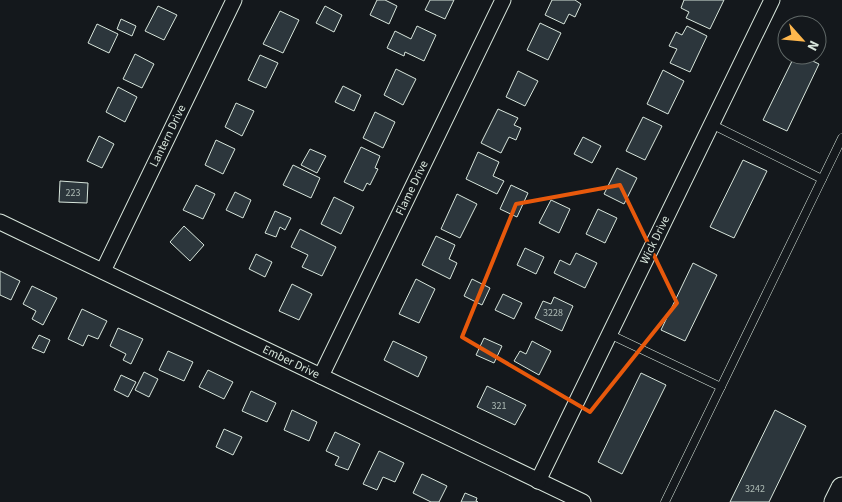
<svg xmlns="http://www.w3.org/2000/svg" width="842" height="502" font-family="'Source Sans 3',sans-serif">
	<rect width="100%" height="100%" fill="#14181c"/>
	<g fill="#2c363c" stroke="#d8e6dc">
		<path d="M377 0H385L397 6 389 24 370 15Z"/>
		<path d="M430 0H454L445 19 425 10Z"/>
		<path d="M552 0H575L581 4 575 17 569 14 564 24 545 15Z"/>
		<path d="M684 0H724L710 29 686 18 689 12 681 8Z"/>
		<path d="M158 6 177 15 164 40 145 31Z"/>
		<path d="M325 6 342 15 334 32 316 23Z"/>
		<path d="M280 11 299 20 283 53 263 44Z"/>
		<path d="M121 19 136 26 132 36 117 29Z"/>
		<path d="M540 23 561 33 548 60 527 50Z"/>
		<path d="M97 24 118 34 109 53 88 43Z"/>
		<path d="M417 26 436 35 424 61 405 52 404 56 387 48 395 31 411 39Z"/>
		<path d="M687 26 707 36 690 72 670 63 677 49 669 46 676 32 682 35Z"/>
		<path d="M135 54 154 64 142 88 123 79Z"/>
		<path d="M260 55 278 63 266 88 248 80Z"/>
		<path d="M795 55H800L819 64 787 131 763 120Z"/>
		<path d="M396 69 416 79 403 105 384 95Z"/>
		<path d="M663 70 684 81 668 114 647 104Z"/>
		<path d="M518 71 538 81 525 106 506 97Z"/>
		<path d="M343 86 361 95 354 111 335 102Z"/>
		<path d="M118 87 137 97 125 122 106 112Z"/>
		<path d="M236 103 254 111 242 136 225 127Z"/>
		<path d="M498 109 518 118 514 125 521 128 516 140 509 137 501 153 481 143Z"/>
		<path d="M375 112 395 122 383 148 363 138Z"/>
		<path d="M643 117 662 126 645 160 626 151Z"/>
		<path d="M99 136 114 144 102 168 87 161Z"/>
		<path d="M583 137 601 146 592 163 574 154Z"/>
		<path d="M216 140 235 149 223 174 205 165Z"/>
		<path d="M361 147 380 156 375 168 378 169 370 185 367 183 363 191 344 182Z"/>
		<path d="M310 149 326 156 317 173 301 165Z"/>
		<path d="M478 152 499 162 493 176 504 181 497 194 466 179Z"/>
		<path d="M743 160 767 171 734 238 710 227Z"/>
		<path d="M293 165 320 178 311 198 283 185Z"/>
		<path d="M617 168 637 178 624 204 604 194Z"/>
		<path d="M60 181 88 183 87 203 59 202Z"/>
		<path d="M196 185 215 194 203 219 183 210Z"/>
		<path d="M511 185 528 193 517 217 500 209Z"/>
		<path d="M235 192 251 200 243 218 226 210Z"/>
		<path d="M457 194 477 204 460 238 441 229Z"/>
		<path d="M334 197 354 207 341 234 321 224Z"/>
		<path d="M551 200 570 209 559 233 539 223Z"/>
		<path d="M598 209 617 218 605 243 586 234Z"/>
		<path d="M275 211 291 218 285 230 280 227 276 237 265 233Z"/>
		<path d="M184 226 204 245 190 261 170 242Z"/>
		<path d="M300 229 336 247 322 276 302 267 308 255 291 247Z"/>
		<path d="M436 236 455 245 449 259 457 263 450 279 422 265Z"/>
		<path d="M525 248 544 257 536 274 517 265Z"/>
		<path d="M576 253 597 263 585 288 554 273 560 260 570 265Z"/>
		<path d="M256 254 272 262 265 277 249 269Z"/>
		<path d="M693 263 717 275 685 341 661 330Z"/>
		<path d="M0 271 20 281 11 300 0 295Z"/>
		<path d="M416 279 435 289 419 323 399 314Z"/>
		<path d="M472 279 490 288 482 305 464 296Z"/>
		<path d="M292 284 312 294 299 320 279 311Z"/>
		<path d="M32 286 57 298 43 325 32 319 36 311 23 304Z"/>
		<path d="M503 294 522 303 514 319 495 310Z"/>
		<path d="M554 297 573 306 562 331 535 318 543 301 551 304Z"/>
		<path d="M82 309 107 321 98 339 88 335 83 346 68 339Z"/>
		<path d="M118 328 143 339 131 364 123 360 126 354 110 346Z"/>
		<path d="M39 335 50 340 44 353 32 348Z"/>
		<path d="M484 338 502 346 494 363 476 355Z"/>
		<path d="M393 341 427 357 418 377 384 360Z"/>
		<path d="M532 341 551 351 539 375 514 361 520 351 526 354Z"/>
		<path d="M168 351 193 362 184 381 159 370Z"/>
		<path d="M208 370 233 382 224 399 199 387Z"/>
		<path d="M144 372 158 379 149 397 135 390Z"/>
		<path d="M641 373 666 385 622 474 598 462Z"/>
		<path d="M121 375 136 382 128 397 114 390Z"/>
		<path d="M487 386 526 405 515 425 477 407Z"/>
		<path d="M251 391 276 403 267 422 242 411Z"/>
		<path d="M292 410 317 422 309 441 284 430Z"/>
		<path d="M775 410 806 426 769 502H730Z"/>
		<path d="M224 429 242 437 233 455 216 447Z"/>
		<path d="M335 432 360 444 348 470 335 465 339 457 326 451Z"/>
		<path d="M379 451 404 463 395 482 383 477 377 490 363 484Z"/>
		<path d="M422 474 447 486 439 502H431L413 493Z"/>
		<path d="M465 493 477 498 476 501 478 502H461Z"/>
	</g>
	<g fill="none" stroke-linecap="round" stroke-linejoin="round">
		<defs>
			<g id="lane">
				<path d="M711 124 822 179"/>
				<path d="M609 334 721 387"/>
				<path d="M665 502 842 138"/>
			</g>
			<g id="street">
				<path d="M0 222 583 502"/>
				<path d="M103 271 234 0"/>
				<path d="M321 376 503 0"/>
				<path d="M538 481 772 0"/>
			</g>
			<path id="secondary" d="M835 502 842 488"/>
		</defs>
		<use href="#lane" stroke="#d8e6dc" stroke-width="9"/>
		<use href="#street" stroke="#d8e6dc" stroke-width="17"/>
		<use href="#secondary" stroke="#d8e6dc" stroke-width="23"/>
		<use href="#lane" stroke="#14181c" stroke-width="8"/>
		<use href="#street" stroke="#14181c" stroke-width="15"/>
		<use href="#secondary" stroke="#14181c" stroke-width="21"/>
	</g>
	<path fill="none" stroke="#e8590c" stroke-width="4" stroke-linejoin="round" d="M620 185 677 303 590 412 462 337 516 204Z"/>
	<g text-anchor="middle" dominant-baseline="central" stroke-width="4" stroke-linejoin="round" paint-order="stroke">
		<g font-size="10" fill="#adbab4">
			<text x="73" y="193">223</text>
			<text x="553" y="313">3228</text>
			<text x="499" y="406">321</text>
			<text x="755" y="489">3242</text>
		</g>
		<g font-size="12" fill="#d8e6dc" stroke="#14181c">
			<text transform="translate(168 136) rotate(-64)">Lantern Drive</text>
			<text transform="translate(412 188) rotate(-64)">Flame Drive</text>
			<text transform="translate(655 240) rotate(-64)">Wick Drive</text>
			<text transform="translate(291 362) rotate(26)">Ember Drive</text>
		</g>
	</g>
	<g transform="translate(802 40) rotate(117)"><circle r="24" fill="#14181c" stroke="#626a69"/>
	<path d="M0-4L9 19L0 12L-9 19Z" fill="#ffb74d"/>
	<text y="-8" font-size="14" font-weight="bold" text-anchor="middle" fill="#d8e6dc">N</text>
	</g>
</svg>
